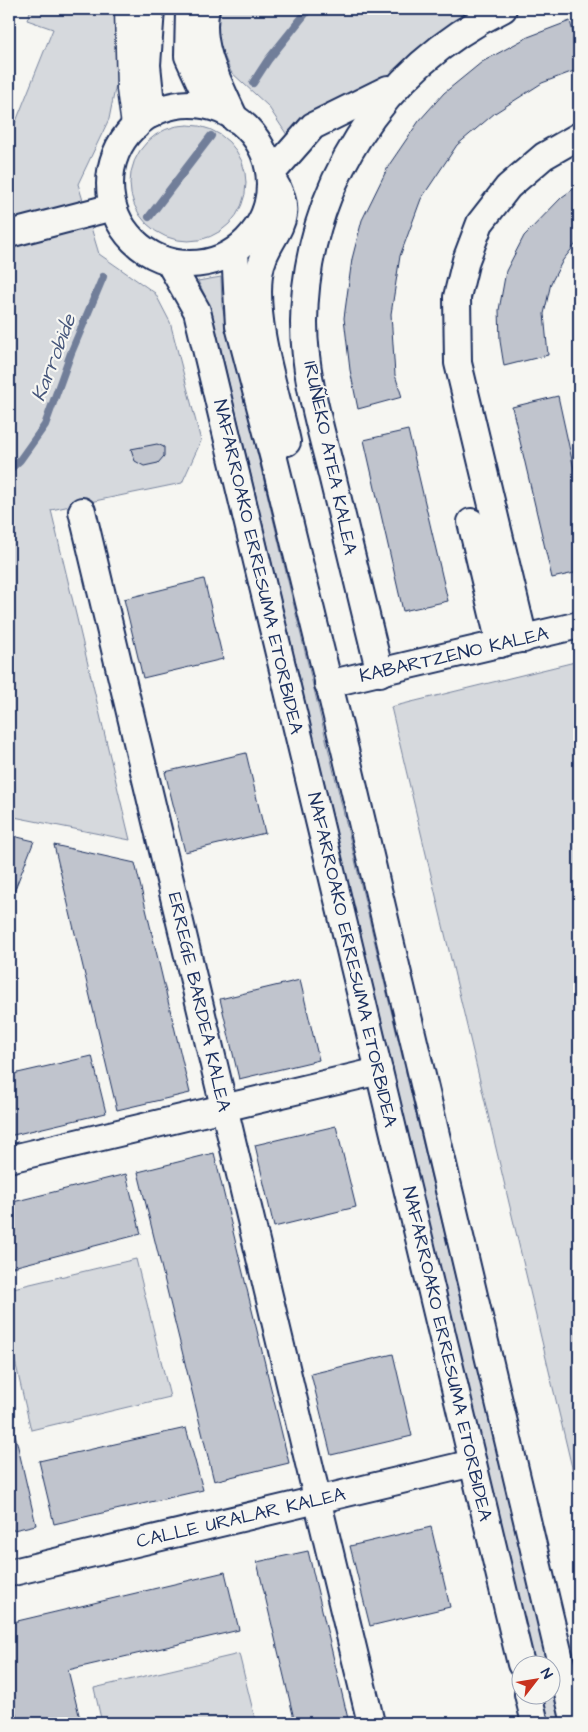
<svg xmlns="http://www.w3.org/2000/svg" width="588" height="1732" font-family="'Architects Daughter',sans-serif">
	<rect width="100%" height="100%" fill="#f6f6f2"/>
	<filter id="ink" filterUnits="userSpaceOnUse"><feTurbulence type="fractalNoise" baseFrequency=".02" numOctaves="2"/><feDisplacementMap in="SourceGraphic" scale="10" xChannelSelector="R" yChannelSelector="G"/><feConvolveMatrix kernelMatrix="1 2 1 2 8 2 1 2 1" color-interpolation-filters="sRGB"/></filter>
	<g filter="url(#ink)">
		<g fill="#d6d9dd" stroke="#78849e">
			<path d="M31 9H114L118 74 109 119 78 184 99 254 155 293 170 322 201 441 182 483 51 510 130 840 9 816V139L53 29 27 20Z"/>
			<path d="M219 9H485L394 73 315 116 287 135 268 106 231 72 218 41Z"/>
			<circle cx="188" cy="183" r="58"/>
			<path d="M221 277 222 306 548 1664H535L211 308 198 281Z"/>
			<path d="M579 661V1497L391 707Z"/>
			<path d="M136 1259 170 1397 31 1430 9 1335V1289Z"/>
			<path d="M239 1654 256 1723H102L94 1688Z"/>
			<path d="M551 1674 562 1723H549L542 1695 550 1694Z"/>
		</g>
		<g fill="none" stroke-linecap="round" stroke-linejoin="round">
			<g stroke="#717e99" stroke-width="8">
				<path d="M253 83 268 60 309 9"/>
				<path d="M149 217 211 136"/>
				<path d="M9 470 20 460 45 425 71 353 103 277"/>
			</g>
		</g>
		<g fill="#c0c4cd" stroke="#1b2f5e">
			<path d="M570 21 579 54V69L542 83 495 113 457 145 421 199 400 256 391 314 395 375 402 397 358 409 350 370 344 318 352 259 362 220 389 165 419 121 444 93 482 62 528 37Z"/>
			<path d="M579 185V240L563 260 551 283 544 314 548 355 504 366 500 341 499 310 506 271 524 236 562 197Z"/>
			<path d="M558 396 579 492V572L552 578 512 407Z"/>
			<path d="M408 430 448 601 403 611 364 440Z"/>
			<path d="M157 444 164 447V456L158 463 144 466 135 461 131 449Z"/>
			<path d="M204 579 223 659 143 678 124 599Z"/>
			<path d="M246 753 265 833 185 852 165 772Z"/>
			<path d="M9 835 34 841 9 904Z"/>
			<path d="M54 845 135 863 190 1093 117 1110Z"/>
			<path d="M300 980 319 1060 239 1079 220 999Z"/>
			<path d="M92 1056 106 1113 9 1136V1075Z"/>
			<path d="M336 1126 356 1207 274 1227 255 1145Z"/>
			<path d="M214 1153 289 1463 214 1481 138 1172Z"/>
			<path d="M126 1174 141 1234 9 1268V1203Z"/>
			<path d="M393 1354 412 1436 331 1455 311 1374Z"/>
			<path d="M9 1408 36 1525 9 1531Z"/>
			<path d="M186 1428 203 1490 54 1524 39 1461Z"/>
			<path d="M431 1527 450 1607 370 1626 350 1546Z"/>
			<path d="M308 1551 349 1723H295L257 1562Z"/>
			<path d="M225 1572 239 1630 68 1670 81 1723H18L9 1682V1623Z"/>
		</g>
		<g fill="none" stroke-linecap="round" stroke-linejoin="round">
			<defs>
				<g id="minor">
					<path d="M151 9 147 65 152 114"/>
					<path d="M206 9C197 46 220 85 235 119"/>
					<path d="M189 11 188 56 208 100"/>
					<circle cx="190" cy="184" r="80"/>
					<path d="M270 175 313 126 388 89"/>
					<path d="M273 180C301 224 264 234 259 275 253 325 276 392 287 442"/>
					<path d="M9 234 113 207"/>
					<path d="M235 251 239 326 274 459 345 750 575 1723"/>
					<path d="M169 262 197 311 521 1664"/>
					<path d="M82 511 316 1493"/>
					<path d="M471 522 500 644"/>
					<path d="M524 639 458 363 457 297 466 260 480 223 508 187 544 156 579 136"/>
					<path d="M380 673C364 607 348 541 332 475 320 426 304 374 304 323 305 188 382 68 503 9"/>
					<path d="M328 684 579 625"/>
					<path d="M9 1159 379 1071"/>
					<path d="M319 1507 371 1723"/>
					<path d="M9 1573 473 1463"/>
					<path d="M528 1694 535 1723"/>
				</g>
				<path id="highway" d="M129 9 131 89 136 125"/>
			</defs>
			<use href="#minor" stroke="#1b2f5e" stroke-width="30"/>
			<use href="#highway" stroke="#1b2f5e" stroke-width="31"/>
			<use href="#minor" stroke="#f6f6f2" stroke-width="26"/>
			<use href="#highway" stroke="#f6f6f2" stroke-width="28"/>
		</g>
	</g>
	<g text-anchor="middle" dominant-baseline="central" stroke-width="4.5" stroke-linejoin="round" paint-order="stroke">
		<g font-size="19" fill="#1b2f5e" stroke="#f6f6f2">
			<text transform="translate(330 458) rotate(78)">IRUÑEKO ATEA KALEA</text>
			<text transform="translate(258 567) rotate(77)">NAFARROAKO ERRESUMA ETORBIDEA</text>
			<text transform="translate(454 655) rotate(-13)">KABARTZENO KALEA</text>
			<text transform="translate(352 960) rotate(77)">NAFARROAKO ERRESUMA ETORBIDEA</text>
			<text transform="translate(199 1002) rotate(77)">ERREGE BARDEA KALEA</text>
			<text transform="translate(447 1354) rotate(77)">NAFARROAKO ERRESUMA ETORBIDEA</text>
			<text transform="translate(241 1518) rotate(-13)">CALLE URALAR KALEA</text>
		</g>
		<g font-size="20" font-style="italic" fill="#46567b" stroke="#f6f6f2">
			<text transform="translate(54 358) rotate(-69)">Karrobide</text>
		</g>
	</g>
	<rect width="588" height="1732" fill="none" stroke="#f6f6f2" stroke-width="30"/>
	<rect x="15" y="15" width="558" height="1702" fill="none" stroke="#1b2f5e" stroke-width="2" filter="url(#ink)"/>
	<g transform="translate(536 1680) rotate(59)"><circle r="24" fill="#f6f6f2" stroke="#9ea6b7"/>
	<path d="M0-4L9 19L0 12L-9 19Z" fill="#c8321e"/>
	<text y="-8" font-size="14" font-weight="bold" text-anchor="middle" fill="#1b2f5e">N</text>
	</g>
</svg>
